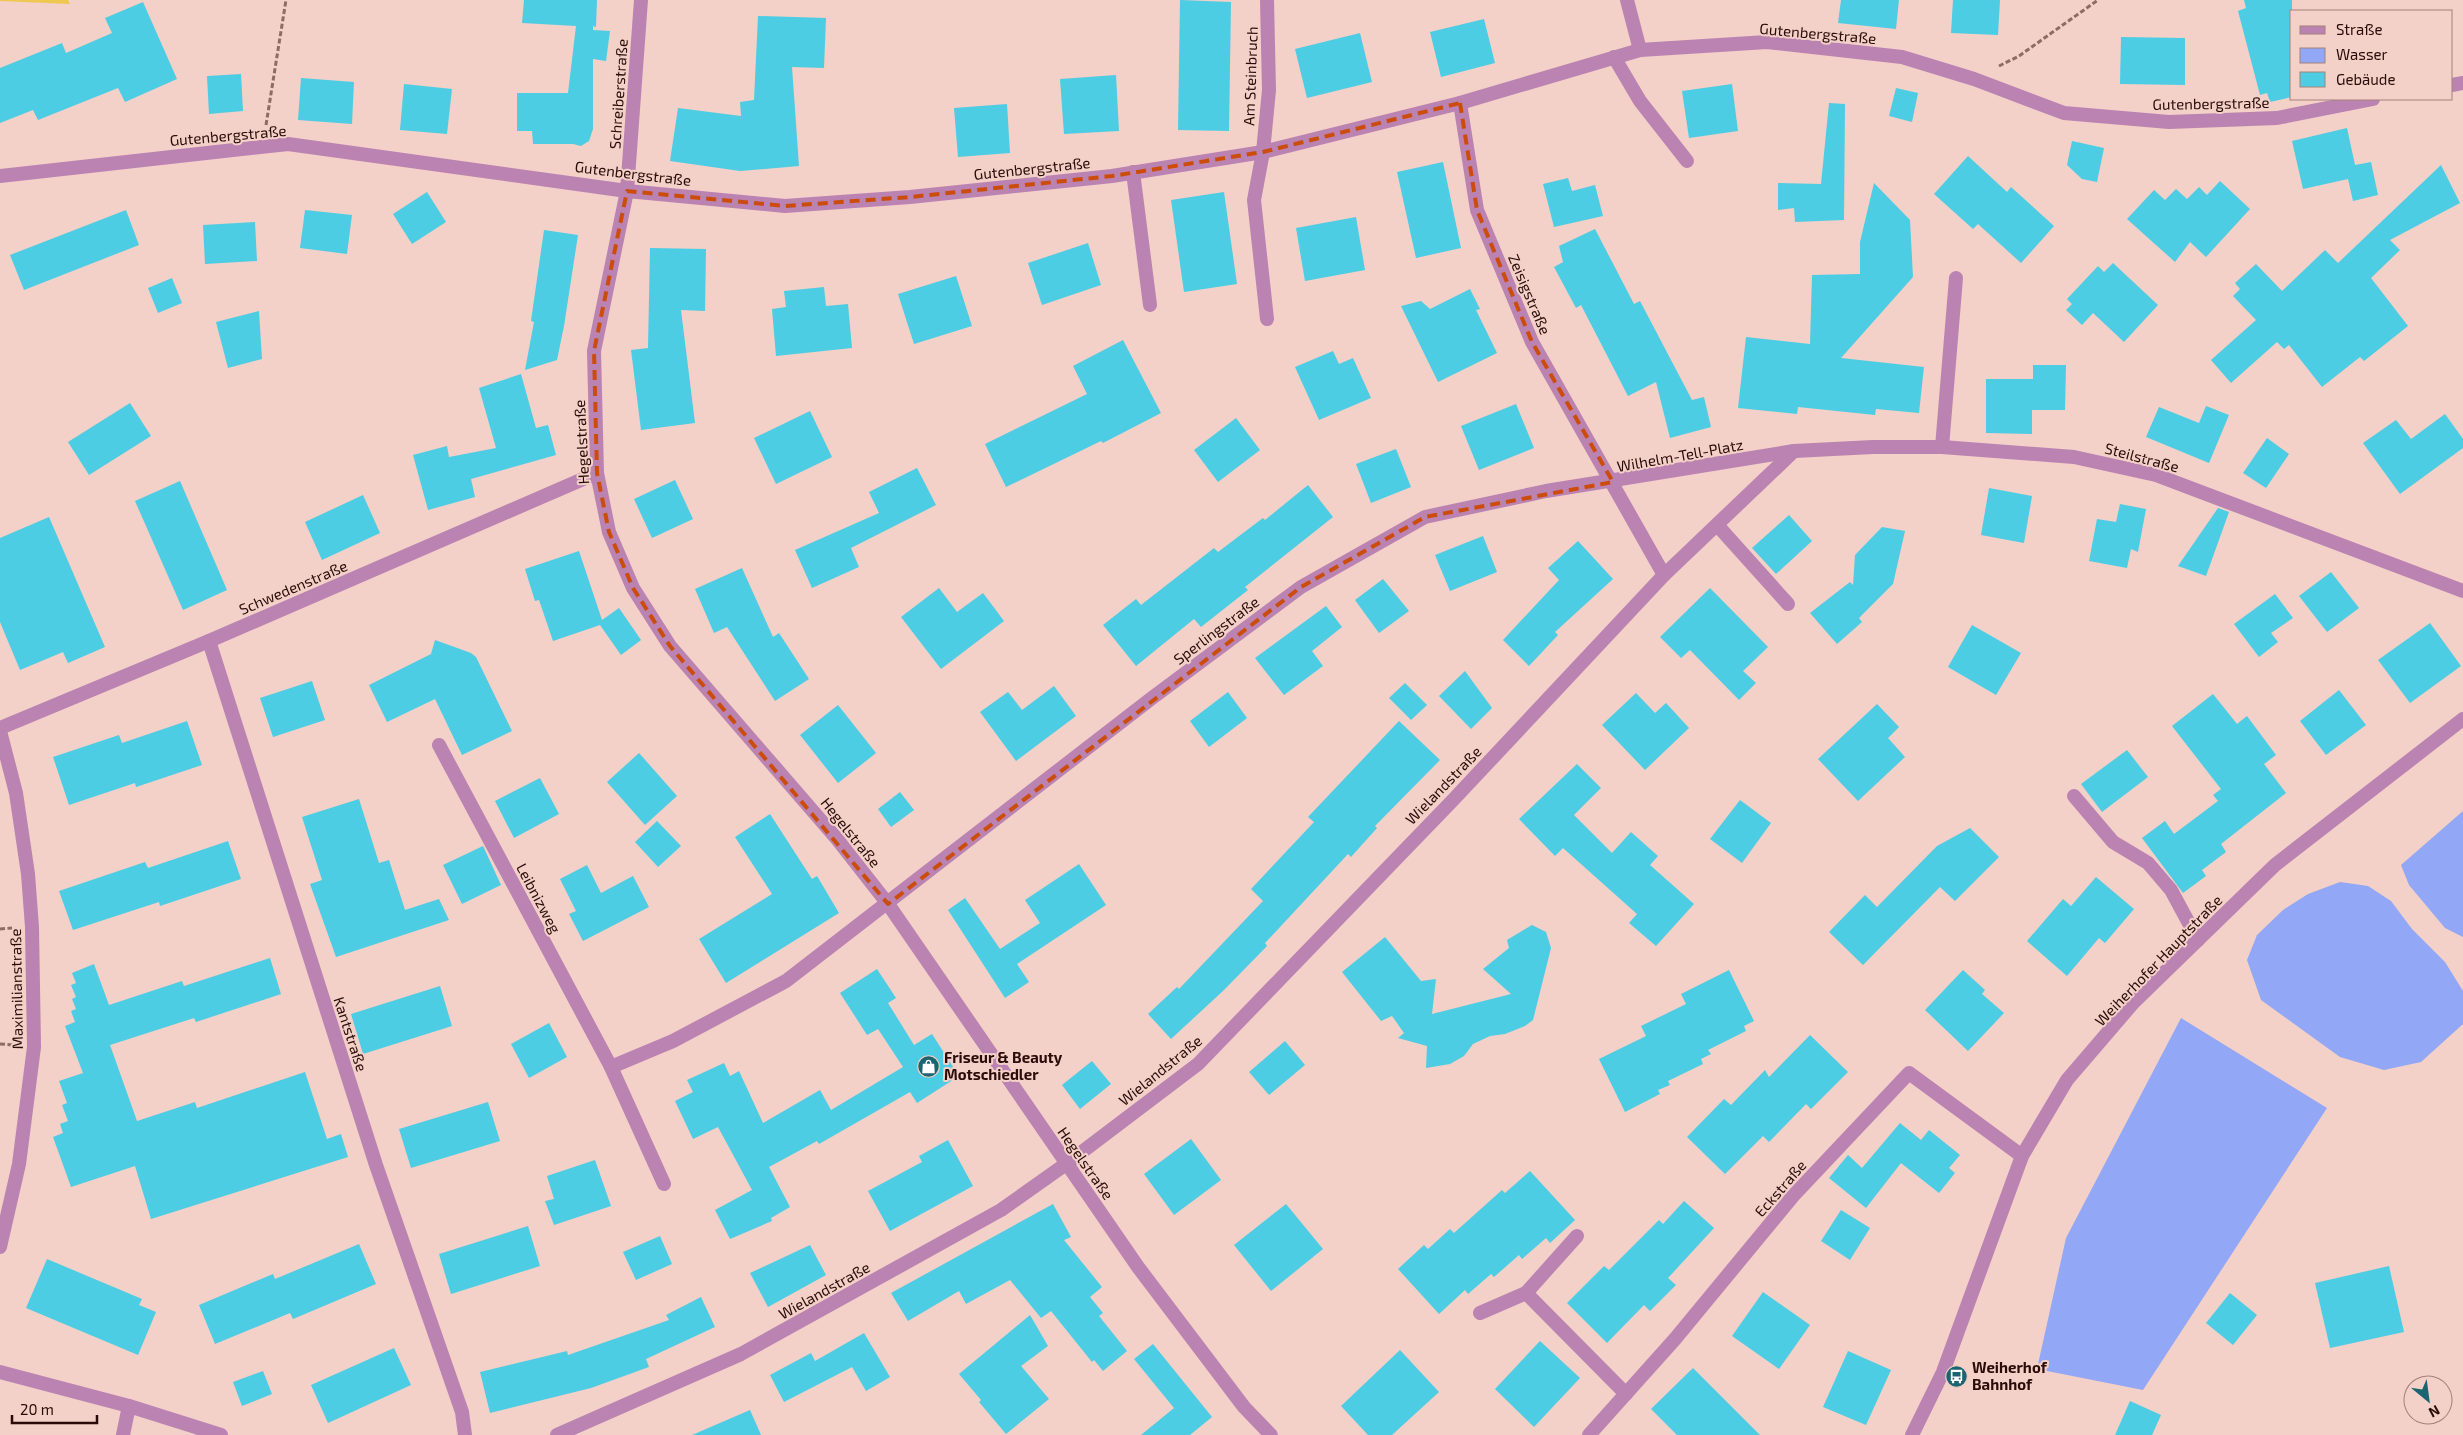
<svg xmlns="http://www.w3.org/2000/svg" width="2463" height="1435" font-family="'Exo 2',sans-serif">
	<rect width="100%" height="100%" fill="#f3d0c8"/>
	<path fill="#eec851" d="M68 0 70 4 0 1V0Z"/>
	<g fill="#92a7f5">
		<path d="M2463 811V937L2445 928 2409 885 2401 865Z"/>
		<path d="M2340 882 2368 886 2391 901 2412 929 2445 962 2463 991V1024L2421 1062 2384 1070 2340 1057 2261 1000 2247 960 2257 935 2283 910 2308 894Z"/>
		<path d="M2181 1018 2327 1108 2143 1390 2037 1369 2066 1238Z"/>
	</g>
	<g fill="#4ccde3">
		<path d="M524 0H597L596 27 593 26V30L610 31 606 61 593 59V129L589 141 581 146 573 144H533L532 131H517V93H568L576 26 522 23Z"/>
		<path d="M1180 0 1231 2 1229 131 1178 130Z"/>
		<path d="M1841 0H1899L1896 29 1838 23Z"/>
		<path d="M1953 0H2000L1998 35 1951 33Z"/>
		<path d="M2244 0H2292V97L2270 102 2267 93 2260 95 2238 11 2246 8Z"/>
		<path d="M143 2 177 79 125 102 118 88 38 120 33 110 0 123V68L62 43 66 53 112 33 105 18Z"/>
		<path d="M758 16 826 18 824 68 792 67 799 166 740 171 670 161 678 108 741 116 740 102 754 100Z"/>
		<path d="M1484 19 1495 63 1441 77 1430 32Z"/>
		<path d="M1360 33 1372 82 1307 98 1295 49Z"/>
		<path d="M2121 37 2185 38V85L2120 84Z"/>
		<path d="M241 74 243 111 209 114 207 76Z"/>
		<path d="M1116 75 1119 131 1064 134 1060 79Z"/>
		<path d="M301 78 354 82 352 124 298 120Z"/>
		<path d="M404 84 452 89 447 134 400 130Z"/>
		<path d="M1732 84 1738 131 1689 138 1682 91Z"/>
		<path d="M1896 88 1918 93 1912 122 1889 116Z"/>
		<path d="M1829 103 1845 104 1844 220 1795 222 1794 208 1778 210V183L1821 184Z"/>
		<path d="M1007 104 1010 153 958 157 954 108Z"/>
		<path d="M2347 128 2355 165 2371 162 2378 195 2353 201 2348 179 2303 189 2292 141Z"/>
		<path d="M2072 141 2104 148 2097 182 2082 179 2067 165Z"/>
		<path d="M1968 156 2007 192 2011 187 2054 226 2021 263 1978 224 1973 229 1934 194Z"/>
		<path d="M1443 162 1461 248 1416 258 1397 172Z"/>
		<path d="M2441 165 2460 203 2390 240 2400 250 2371 278 2408 326 2364 361 2360 357 2322 387 2289 345 2284 349 2277 342 2231 383 2211 360 2256 320 2233 296 2240 289 2235 283 2256 264 2282 291 2325 250 2338 263Z"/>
		<path d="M1568 178 1572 191 1595 185 1603 216 1554 227 1543 184Z"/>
		<path d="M2220 181 2250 209 2206 257 2190 242 2175 262 2127 219 2154 190 2165 200 2176 189 2187 199 2199 187 2207 195Z"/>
		<path d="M1874 183 1910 220 1913 277 1841 358 1924 367 1919 413 1876 409 1875 415 1798 407 1797 414 1738 408 1746 337 1810 344 1812 275 1860 274V242Z"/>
		<path d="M427 192 446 222 412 244 393 214Z"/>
		<path d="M1224 192 1237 284 1184 292 1171 200Z"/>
		<path d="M126 210 139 245 24 290 10 255Z"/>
		<path d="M305 210 352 215 347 254 300 248Z"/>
		<path d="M1356 217 1365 270 1305 281 1296 228Z"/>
		<path d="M255 222 257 261 205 264 203 225Z"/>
		<path d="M1595 229 1634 304 1640 301 1692 400 1704 397 1711 427 1670 438 1656 382 1628 396 1581 305 1576 308 1554 267 1563 262 1559 246Z"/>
		<path d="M544 230 578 235 564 326 557 360 525 370 534 322 531 321Z"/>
		<path d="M1088 243 1101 285 1042 305 1028 263Z"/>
		<path d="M650 248 706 249 705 311 681 310 695 423 641 430 631 350 648 348Z"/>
		<path d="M2113 263 2158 305 2124 342 2093 313 2082 325 2066 310 2072 304 2067 299 2098 266 2104 272Z"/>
		<path d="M956 276 972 326 914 344 898 294Z"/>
		<path d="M172 278 182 303 158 313 148 288Z"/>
		<path d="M824 287 826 306 848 304 852 348 776 356 772 309 786 307 784 291Z"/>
		<path d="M1470 289 1480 309 1476 310 1497 353 1438 382 1401 306 1421 301 1430 309Z"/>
		<path d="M259 311 262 359 228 368 216 322Z"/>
		<path d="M1123 340 1161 413 1103 443 1101 441 1006 487 985 444 1087 394 1073 366Z"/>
		<path d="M1333 351 1339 364 1353 358 1371 398 1319 420 1295 367Z"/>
		<path d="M2033 365H2066L2065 410H2032V434L1986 433V379H2033Z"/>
		<path d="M521 374 536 428 548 425 556 455 471 479 475 497 428 510 413 455 447 446 449 457 496 448 479 388Z"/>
		<path d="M130 403 151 436 89 475 68 442Z"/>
		<path d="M1516 404 1534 448 1479 470 1461 426Z"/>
		<path d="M2206 406 2229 415 2209 463 2146 437 2159 407 2199 423Z"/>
		<path d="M810 411 832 457 776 484 754 438Z"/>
		<path d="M2445 414 2463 439V448L2400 494 2363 443 2396 420 2411 439Z"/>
		<path d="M1236 418 1260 450 1218 482 1194 450Z"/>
		<path d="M2267 438 2289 454 2266 488 2243 473Z"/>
		<path d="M1396 449 1411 487 1371 503 1356 464Z"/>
		<path d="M917 468 936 505 851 548 859 567 812 588 795 550 879 513 869 492Z"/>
		<path d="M675 480 693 519 652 538 634 499Z"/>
		<path d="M180 481 227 590 183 610 135 501Z"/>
		<path d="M1308 485 1333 517 1245 587 1248 590 1201 627 1194 619 1136 666 1103 625 1136 599 1141 605 1214 548 1218 552 1263 518 1265 520Z"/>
		<path d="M1989 488 2032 496 2024 543 1981 535Z"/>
		<path d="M363 495 380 533 322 560 305 522Z"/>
		<path d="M2120 504 2146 509 2138 552 2131 549 2127 568 2089 561 2097 519 2116 522Z"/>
		<path d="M2218 508 2229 512 2206 576 2178 566Z"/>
		<path d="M1789 515 1812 541 1776 574 1752 548Z"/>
		<path d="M49 517 105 647 68 663 63 652 20 670 0 622V538Z"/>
		<path d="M1882 527 1905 531 1893 584 1859 618 1862 622 1837 644 1810 613 1850 582 1853 585 1855 555Z"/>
		<path d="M1483 536 1497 572 1450 591 1435 555Z"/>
		<path d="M1578 541 1613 579 1555 632 1558 635 1529 666 1503 640 1559 580 1548 568Z"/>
		<path d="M579 551 602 620 619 608 641 640 621 655 600 625 553 641 539 600 535 601 525 569Z"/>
		<path d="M742 568 773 637 779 633 809 679 775 701 727 627 714 633 695 589Z"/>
		<path d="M2331 572 2359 608 2327 632 2299 596Z"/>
		<path d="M1383 579 1409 611 1379 633 1355 600Z"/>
		<path d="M939 588 957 612 983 593 1004 621 941 669 901 617Z"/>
		<path d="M1710 588 1768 647 1743 671 1756 683 1739 700 1690 650 1681 658 1660 637Z"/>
		<path d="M2275 594 2293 618 2271 633 2278 642 2259 657 2234 624Z"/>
		<path d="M1326 606 1342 627 1312 651 1323 666 1284 695 1255 658Z"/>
		<path d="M2430 623 2461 666 2410 703 2378 660Z"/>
		<path d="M1972 625 2021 653 1996 695 1948 667Z"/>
		<path d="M435 640 471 653 476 657 512 731 462 755 435 699 387 722 369 685 431 654Z"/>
		<path d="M1465 671 1492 708 1471 729 1439 696Z"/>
		<path d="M312 681 325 720 273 737 260 698Z"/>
		<path d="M1405 683 1427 705 1411 720 1389 698Z"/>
		<path d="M1054 686 1076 716 1016 761 980 712 1008 692 1022 710Z"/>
		<path d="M2339 690 2366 725 2326 755 2300 721Z"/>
		<path d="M1228 692 1247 718 1209 747 1190 721Z"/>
		<path d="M1636 693 1655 713 1666 703 1689 728 1645 770 1602 725Z"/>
		<path d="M2213 694 2237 724 2247 716 2276 755 2264 764 2286 793 2221 844 2226 852 2202 870 2206 876 2183 893 2142 838 2165 821 2174 834 2218 801 2213 795 2221 789 2172 726Z"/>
		<path d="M1877 704 1899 727 1888 738 1905 757 1858 801 1818 759Z"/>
		<path d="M838 705 876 753 838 783 800 735Z"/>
		<path d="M187 721 202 765 136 787 135 783 69 805 53 757 119 735 122 743Z"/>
		<path d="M1399 721 1440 760 1375 826 1377 828 1351 857 1348 854 1265 943 1267 946 1224 990 1171 1039 1148 1014 1177 987 1179 989 1263 901 1251 889 1314 822 1308 817Z"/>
		<path d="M2127 750 2148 777 2102 812 2081 784Z"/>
		<path d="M639 753 677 796 645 825 607 782Z"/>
		<path d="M1577 764 1601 788 1574 815 1612 853 1631 832 1658 856 1650 865 1694 904 1656 946 1629 923 1637 914 1563 848 1555 856 1519 819Z"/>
		<path d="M540 778 559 814 514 838 495 801Z"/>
		<path d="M900 792 914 810 891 827 878 809Z"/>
		<path d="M359 799 379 863 389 860 405 910 439 899 449 920 336 957 310 884 322 880 302 817Z"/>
		<path d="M1740 800 1771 823 1742 863 1710 839Z"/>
		<path d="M770 814 812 879 817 876 839 913 726 983 699 939 772 894 735 837Z"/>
		<path d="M657 821 681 846 658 867 635 842Z"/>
		<path d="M1970 828 1999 857 1955 901 1940 887 1863 965 1829 932 1865 895 1877 907 1937 846Z"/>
		<path d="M228 841 241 879 160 906 159 902 73 930 59 891 145 862 148 868Z"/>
		<path d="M483 846 501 885 462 904 443 865Z"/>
		<path d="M1079 864 1106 905 1017 964 1029 982 1005 998 948 910 965 898 1000 949 1040 923 1025 900Z"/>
		<path d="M587 865 601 893 633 876 649 907 583 941 569 914 576 911 560 879Z"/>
		<path d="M2096 877 2134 909 2105 943 2099 938 2067 976 2027 941 2063 899 2071 906Z"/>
		<path d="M1532 925 1546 932 1551 948 1533 1020 1525 1026 1505 1034 1490 1036 1473 1044 1464 1056 1450 1064 1426 1068 1427 1046 1398 1038 1404 1033 1392 1016 1381 1021 1342 972 1385 937 1421 981 1436 979 1432 1014 1511 994 1483 969 1509 948 1507 940Z"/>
		<path d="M270 958 281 994 196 1022 194 1018 110 1045 137 1121 195 1102 197 1108 305 1072 327 1139 341 1134 348 1157 151 1219 135 1166 71 1187 53 1137 63 1133 60 1124 68 1121 62 1105 67 1103 59 1081 83 1073 65 1026 75 1022 71 1011 76 1009 72 999 76 997 71 985 76 983 72 973 94 964 109 1005 182 981 184 986Z"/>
		<path d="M877 969 896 998 888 1003 914 1045 932 1034 959 1076 917 1103 910 1092 819 1144 817 1141 769 1167 790 1207 771 1218 772 1221 730 1239 715 1210 752 1190 718 1127 693 1139 675 1101 693 1092 687 1080 724 1063 730 1076 739 1071 763 1123 820 1090 831 1110 903 1067 878 1029 867 1035 840 993Z"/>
		<path d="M1729 970 1754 1021 1744 1026 1746 1031 1708 1050 1711 1054 1701 1059 1703 1064 1668 1081 1670 1085 1658 1090 1660 1094 1625 1112 1599 1059 1646 1036 1641 1026 1686 1004 1681 994Z"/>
		<path d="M1963 970 1985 990 1982 994 2004 1013 1968 1051 1925 1010Z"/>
		<path d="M440 986 452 1026 363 1054 351 1014Z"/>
		<path d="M549 1023 567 1057 529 1078 511 1044Z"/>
		<path d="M1810 1035 1848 1072 1811 1109 1806 1104 1769 1142 1763 1136 1725 1174 1687 1137 1724 1099 1731 1105 1765 1070 1769 1077Z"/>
		<path d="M1285 1041 1305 1065 1269 1095 1249 1072Z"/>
		<path d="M1092 1061 1111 1084 1080 1109 1062 1085Z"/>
		<path d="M488 1102 500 1141 411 1168 399 1129Z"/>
		<path d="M1900 1123 1921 1140 1929 1130 1960 1155 1949 1168 1955 1173 1939 1193 1901 1163 1866 1208 1829 1178 1848 1155 1862 1168Z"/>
		<path d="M1191 1139 1221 1180 1174 1215 1144 1174Z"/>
		<path d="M948 1140 973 1186 890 1231 868 1191 922 1162 919 1156Z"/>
		<path d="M595 1160 611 1206 554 1225 545 1201 554 1199 547 1176Z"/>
		<path d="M1530 1171 1575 1220 1550 1243 1546 1238 1522 1259 1519 1255 1494 1277 1491 1274 1468 1294 1465 1290 1439 1314 1398 1269 1424 1245 1428 1249 1450 1229 1454 1233 1502 1190 1505 1193Z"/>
		<path d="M1684 1201 1714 1228 1668 1278 1676 1285 1650 1311 1644 1305 1607 1343 1567 1303 1604 1266 1609 1270 1659 1220 1663 1224Z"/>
		<path d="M1053 1204 1071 1237 1064 1240 1102 1287 1090 1297 1103 1313 1099 1316 1127 1351 1103 1371 1094 1360 1092 1362 1051 1311 1041 1318 1010 1280 966 1304 959 1291 908 1321 891 1293Z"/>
		<path d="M1286 1204 1323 1249 1271 1291 1234 1245Z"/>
		<path d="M1841 1210 1870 1228 1850 1260 1821 1241Z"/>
		<path d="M528 1226 540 1266 451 1294 439 1254Z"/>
		<path d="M660 1236 672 1264 636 1280 623 1252Z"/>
		<path d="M359 1244 376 1284 293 1319 290 1313 215 1344 199 1305 273 1274 275 1279Z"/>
		<path d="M810 1245 826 1275 768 1307 750 1273Z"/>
		<path d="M47 1259 142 1299 139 1305 156 1312 138 1355 26 1308Z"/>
		<path d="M2389 1266 2404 1332 2330 1348 2315 1283Z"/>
		<path d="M1763 1292 1810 1325 1779 1369 1732 1336Z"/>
		<path d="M2230 1293 2257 1315 2233 1345 2206 1323Z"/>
		<path d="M701 1297 715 1327 646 1359 649 1367 591 1388 490 1413 480 1372 567 1351 568 1355 669 1320 666 1315Z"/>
		<path d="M1030 1315 1048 1346 1021 1366 1049 1399 1006 1434 979 1402 981 1400 959 1374Z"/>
		<path d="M864 1333 890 1377 866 1391 852 1367 784 1402 770 1375 811 1353 815 1361Z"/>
		<path d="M1540 1341 1580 1378 1534 1427 1495 1389Z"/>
		<path d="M1153 1344 1212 1417 1190 1435H1141L1174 1408 1134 1359Z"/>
		<path d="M394 1348 411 1385 328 1423 311 1385Z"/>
		<path d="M1400 1350 1439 1392 1392 1435H1368L1341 1406Z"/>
		<path d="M1848 1351 1891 1370 1866 1425 1823 1407Z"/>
		<path d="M1693 1368 1760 1435H1677L1651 1409Z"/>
		<path d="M263 1371 272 1394 242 1406 233 1382Z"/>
		<path d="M2130 1401 2161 1415 2152 1435H2115Z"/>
		<path d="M750 1410 761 1435H692Z"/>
	</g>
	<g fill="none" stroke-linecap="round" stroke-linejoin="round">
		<g stroke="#8d6c66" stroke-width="3" stroke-dasharray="5 2.5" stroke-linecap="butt">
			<path d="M1999 66 2019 56 2098 0"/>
			<path d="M266 125 286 0"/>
			<path d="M0 929 12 928"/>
			<path d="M0 1044 14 1045"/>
		</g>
		<g stroke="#ba83b2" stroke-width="14">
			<path d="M1614 57 1640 101 1687 161"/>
			<path d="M1133 172 1150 305"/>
			<path d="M1942 447 1956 278"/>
			<path d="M2074 796 2113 842 2148 863 2171 890 2198 940"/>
			<path d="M1526 1293 1626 1394"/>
			<path d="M1480 1313 1526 1293 1577 1236"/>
		</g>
		<g stroke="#ba83b2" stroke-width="14">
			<path d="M641 0 627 191 594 351 597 473 609 532 633 588 670 646 837 839 888 904 1138 1267 1244 1407 1271 1435"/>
			<path d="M1627 0 1640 50"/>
			<path d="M2452 85 2463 83"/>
			<path d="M1460 103 1477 210 1532 342 1664 575"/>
			<path d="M0 176 288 144 627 191 785 206 910 197 1112 176 1263 152 1460 103 1640 50 1767 42 1902 57 1974 79 2064 113 2169 122 2277 118 2373 99"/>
			<path d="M1267 319 1254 200 1263 152 1269 90 1267 0"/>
			<path d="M1718 526 1788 604"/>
			<path d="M209 641 376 1165 462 1412 465 1435"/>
			<path d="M0 728 209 641 597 473"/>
			<path d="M0 731 16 793 28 874 32 927 34 1047 19 1164 0 1247"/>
			<path d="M439 745 611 1067 664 1184"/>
			<path d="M611 1067 673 1041 786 981 1152 698 1301 587 1425 517 1546 491 1794 451 1873 447H1942L2074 457 2156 475 2463 591"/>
			<path d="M123 1435 129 1406"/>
			<path d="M557 1435 741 1354 1001 1210 1066 1164 1198 1064 1453 800 1664 575 1794 451"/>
			<path d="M1589 1435 1675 1339 1793 1196 1909 1073 2022 1156"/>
		</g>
		<g stroke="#ba83b2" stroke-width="14">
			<path d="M0 1372 129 1406 221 1435"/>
			<path d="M1912 1435 1943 1372 2022 1156 2067 1080 2133 1003 2275 865 2463 719"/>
		</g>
	</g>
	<path fill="none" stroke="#cc4d0b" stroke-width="4" stroke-dasharray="10 6" stroke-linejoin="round" d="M1460 103 1477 210 1532 342 1613 482 1425 517 1301 587 888 904 670 646 633 588 609 532 597 473 594 351 627 191 785 206 910 197 1112 176 1263 152Z"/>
	<defs>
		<symbol id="shop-disc" viewBox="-11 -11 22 22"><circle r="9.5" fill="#1b6571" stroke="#f3d0c8"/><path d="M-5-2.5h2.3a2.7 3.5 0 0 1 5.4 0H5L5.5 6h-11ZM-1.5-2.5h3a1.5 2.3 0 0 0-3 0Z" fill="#fff"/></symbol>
		<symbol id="bus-disc" viewBox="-11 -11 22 22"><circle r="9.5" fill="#1b6571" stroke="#f3d0c8"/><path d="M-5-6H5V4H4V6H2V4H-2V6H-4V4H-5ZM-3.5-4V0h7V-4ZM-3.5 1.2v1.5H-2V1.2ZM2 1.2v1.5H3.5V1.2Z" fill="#fff"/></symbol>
	</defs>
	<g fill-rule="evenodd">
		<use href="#shop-disc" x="916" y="1054" width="25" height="25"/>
		<use href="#bus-disc" x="1944" y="1364" width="25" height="25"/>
	</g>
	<g text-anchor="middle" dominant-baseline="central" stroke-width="4" stroke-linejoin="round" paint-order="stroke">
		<g font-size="15" fill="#2a0b07" stroke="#f3d0c8">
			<text transform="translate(1818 33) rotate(5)">Gutenbergstraße</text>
			<text transform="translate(1250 76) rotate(-88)">Am Steinbruch</text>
			<text transform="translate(618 94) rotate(-86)">Schreiberstraße</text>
			<text transform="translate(2211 103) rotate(-1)">Gutenbergstraße</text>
			<text transform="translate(228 135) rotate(-5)">Gutenbergstraße</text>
			<text transform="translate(1032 168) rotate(-6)">Gutenbergstraße</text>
			<text transform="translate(633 173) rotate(7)">Gutenbergstraße</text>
			<text transform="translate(1530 294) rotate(67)">Zeisigstraße</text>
			<text transform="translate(581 442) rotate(-93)">Hegelstraße</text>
			<text transform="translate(1680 455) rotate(-10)">Wilhelm-Tell-Platz</text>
			<text transform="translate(2142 457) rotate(15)">Steilstraße</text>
			<text transform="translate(293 587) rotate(-23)">Schwedenstraße</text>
			<text transform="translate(1216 630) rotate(-37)">Sperlingstraße</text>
			<text transform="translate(1443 785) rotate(-46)">Wielandstraße</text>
			<text transform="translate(851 832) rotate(51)">Hegelstraße</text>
			<text transform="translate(539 898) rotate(62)">Leibnizweg</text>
			<text transform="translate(2158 960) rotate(-46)">Weiherhofer Hauptstraße</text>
			<text transform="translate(16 989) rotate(-91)">Maximilianstraße</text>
			<text transform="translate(351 1034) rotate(72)">Kantstraße</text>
			<text transform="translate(1160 1070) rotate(-39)">Wielandstraße</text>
			<text transform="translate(1086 1163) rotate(55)">Hegelstraße</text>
			<text transform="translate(1780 1188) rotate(-49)">Eckstraße</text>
			<text transform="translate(824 1290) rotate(-29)">Wielandstraße</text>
		</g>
		<g font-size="15" font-weight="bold" fill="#2a0b07" stroke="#f3d0c8" text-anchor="start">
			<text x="944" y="1057">Friseur &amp; Beauty<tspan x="944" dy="17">Motschiedler</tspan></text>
			<text x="1972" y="1367">Weiherhof<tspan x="1972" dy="17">Bahnhof</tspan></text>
		</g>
	</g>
	<rect x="2290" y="10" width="162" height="90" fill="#f3d0c8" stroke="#a3817b"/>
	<rect x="2300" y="26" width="25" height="8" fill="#ba83b2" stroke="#a3817b"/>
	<text x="2336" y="35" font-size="15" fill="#2a0b07">Straße</text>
	<rect x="2300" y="48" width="25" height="15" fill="#92a7f5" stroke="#a3817b"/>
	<text x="2336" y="60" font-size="15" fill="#2a0b07">Wasser</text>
	<rect x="2300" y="72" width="25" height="15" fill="#4ccde3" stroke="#a3817b"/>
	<text x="2336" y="85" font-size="15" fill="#2a0b07">Gebäude</text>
	<g transform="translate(2428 1400) rotate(151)"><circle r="24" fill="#f3d0c8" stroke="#a3817b"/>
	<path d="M0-4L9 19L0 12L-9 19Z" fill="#1b6571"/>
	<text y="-8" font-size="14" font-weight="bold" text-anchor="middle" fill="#2a0b07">N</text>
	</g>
	<path d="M12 1415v8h85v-8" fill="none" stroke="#2a0b07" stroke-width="2.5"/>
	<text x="20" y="1415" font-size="15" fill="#2a0b07" stroke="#f3d0c8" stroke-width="4" paint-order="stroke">20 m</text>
</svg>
